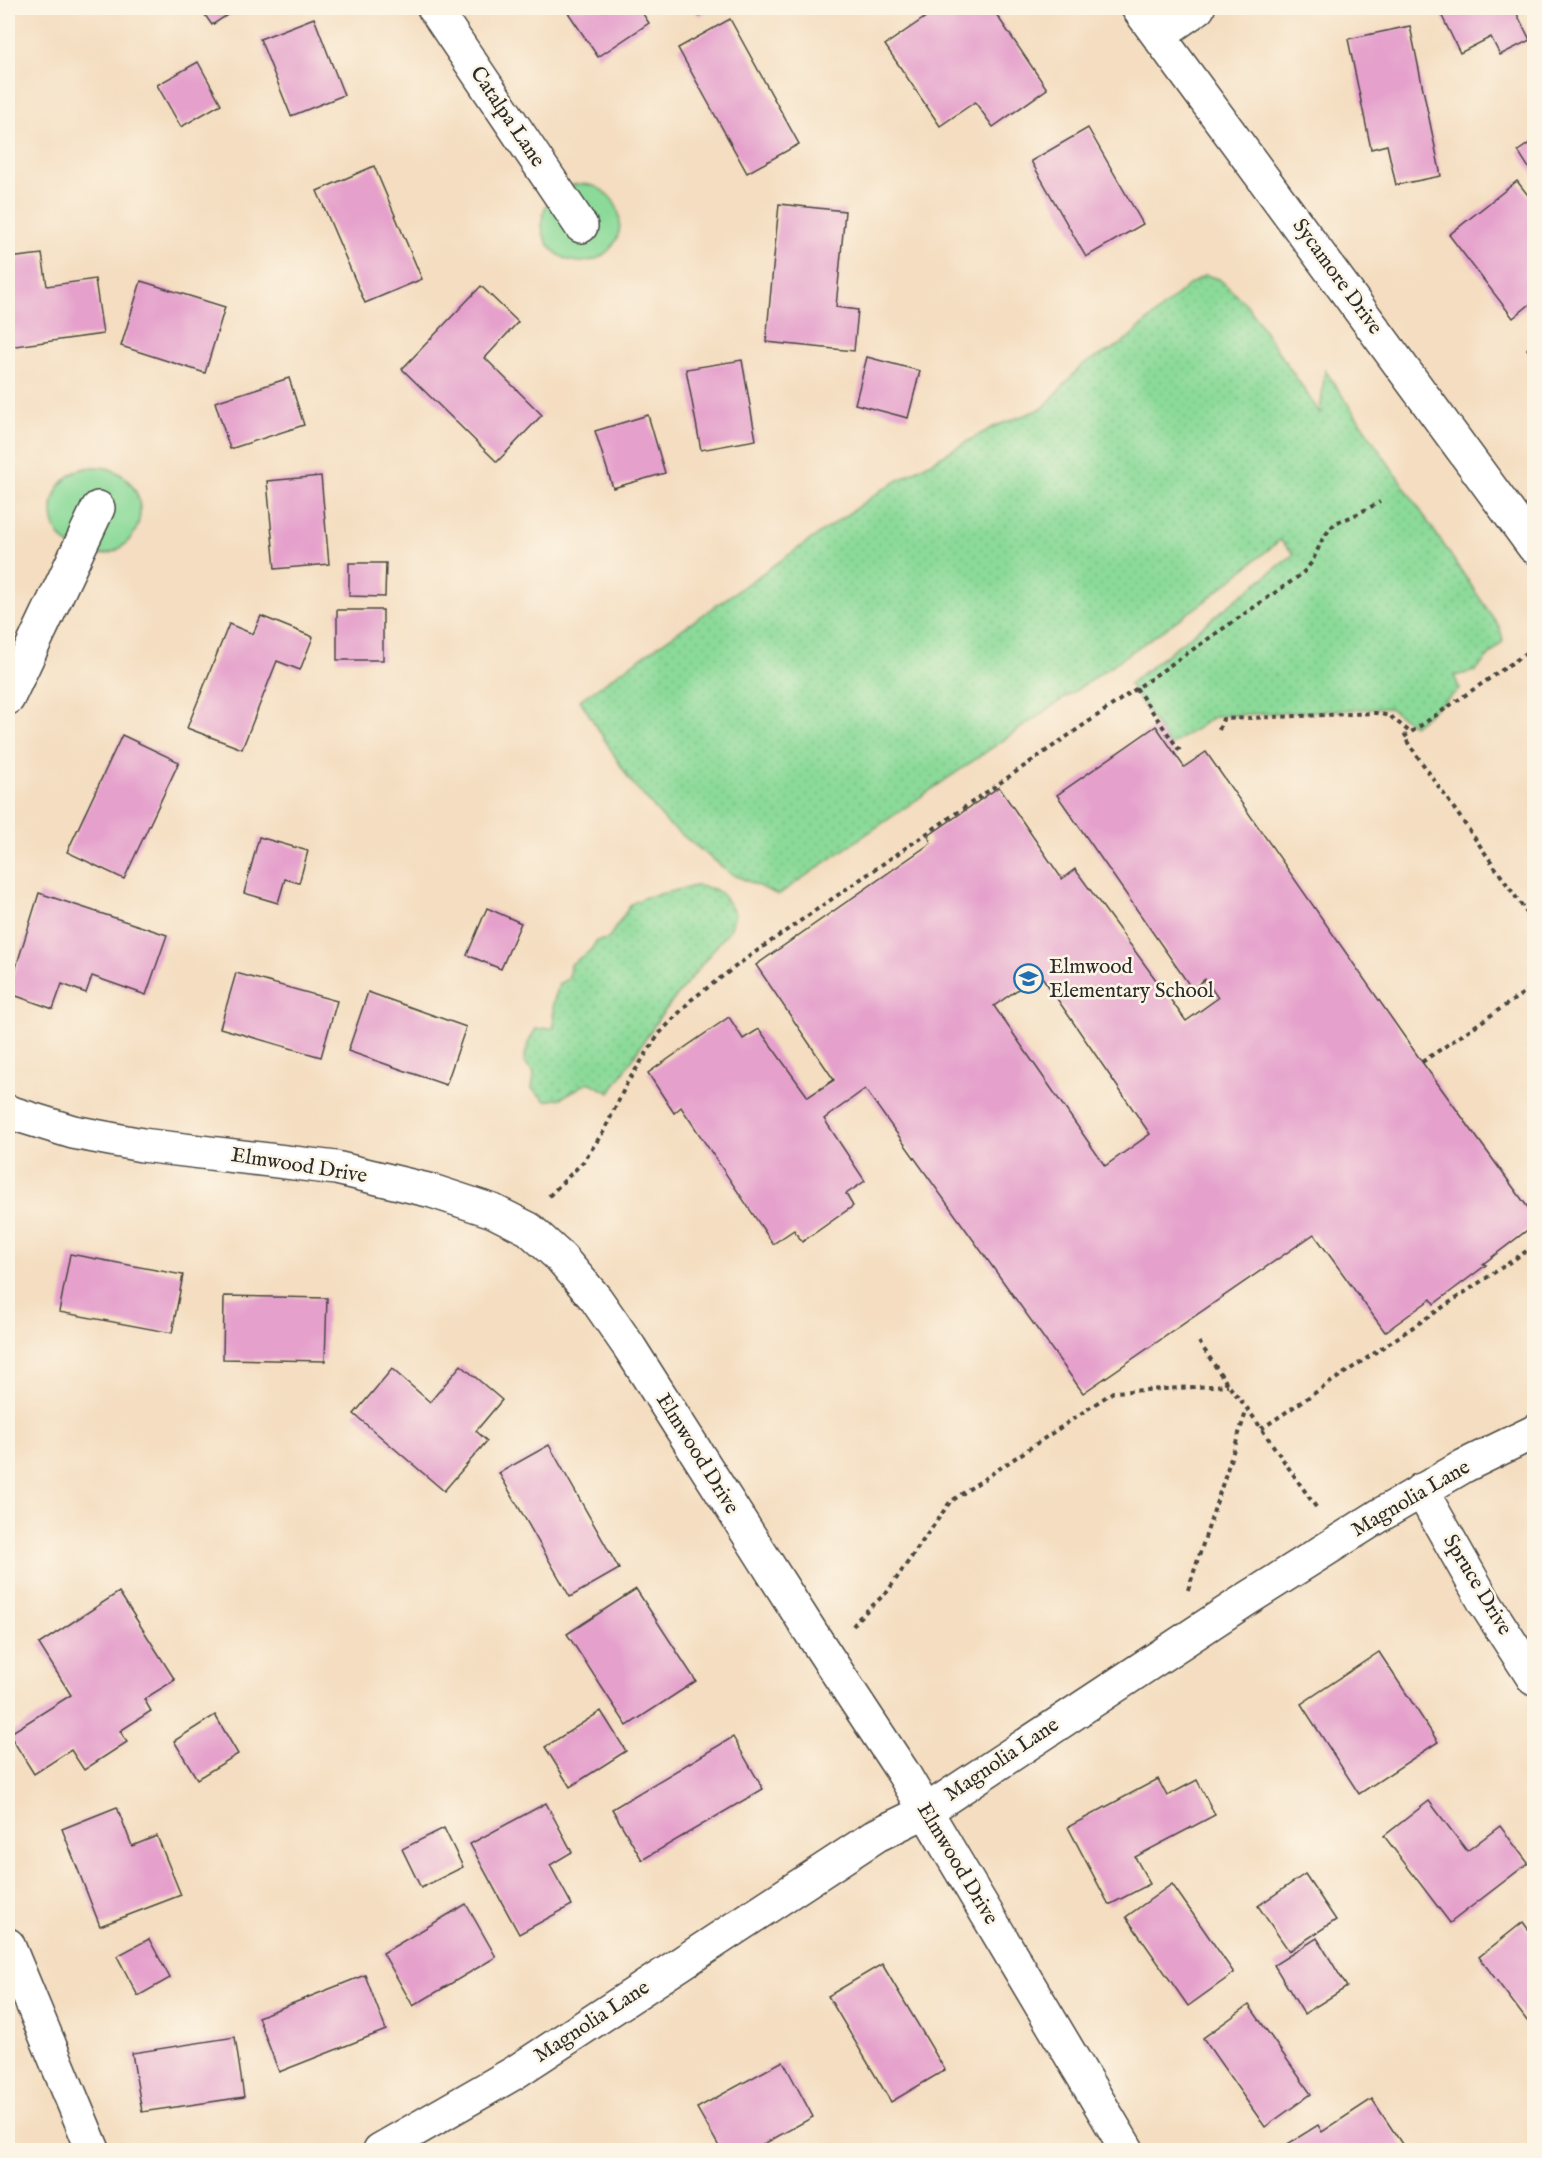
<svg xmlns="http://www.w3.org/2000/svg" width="1542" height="2158" font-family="'IM FELL English',serif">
	<defs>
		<pattern id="park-dots" width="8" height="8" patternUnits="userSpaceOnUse" patternTransform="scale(1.5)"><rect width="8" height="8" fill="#8bda99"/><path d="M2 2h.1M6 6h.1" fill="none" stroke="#78bb84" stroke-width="1.8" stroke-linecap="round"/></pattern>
	</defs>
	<rect width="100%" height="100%" fill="#fcf5e5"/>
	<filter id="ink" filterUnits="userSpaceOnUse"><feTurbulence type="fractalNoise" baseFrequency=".0167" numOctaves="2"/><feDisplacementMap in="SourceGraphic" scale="12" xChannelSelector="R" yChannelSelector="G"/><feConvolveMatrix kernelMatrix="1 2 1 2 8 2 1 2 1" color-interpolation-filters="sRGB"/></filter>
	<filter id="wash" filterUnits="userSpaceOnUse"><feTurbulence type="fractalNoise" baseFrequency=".008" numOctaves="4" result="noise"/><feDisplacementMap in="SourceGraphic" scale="24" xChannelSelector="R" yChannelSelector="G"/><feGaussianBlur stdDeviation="1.35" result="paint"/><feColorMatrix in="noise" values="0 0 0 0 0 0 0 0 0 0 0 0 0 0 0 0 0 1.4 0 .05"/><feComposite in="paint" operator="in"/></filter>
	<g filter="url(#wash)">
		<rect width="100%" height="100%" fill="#f4ddc0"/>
		<g fill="#8bda99" stroke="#5b8262" stroke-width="1.5">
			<circle cx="581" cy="223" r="39"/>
			<circle cx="96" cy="511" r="44"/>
		</g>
		<g fill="url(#park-dots)" stroke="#5b8262" stroke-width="1.5">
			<path d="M1205 275 1219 279 1247 305 1320 413 1325 370 1500 628 1503 641 1475 671 1454 676 1460 689 1414 725 1389 708 1215 716 1170 746 1129 684 1294 554 1280 540 1204 602 778 895 730 873 667 823 629 779 580 700 885 488 993 427 1043 408 1082 365 1120 345 1189 285Z"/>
			<path d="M695 886C719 887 723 893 735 914L731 928 659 1018 610 1093 589 1082 561 1098 546 1101 532 1089 534 1072 524 1062 528 1043 536 1029 554 1028 553 1004 559 984 569 978 570 965 591 950 596 941 608 939 631 904 643 898Z"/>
		</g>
		<g id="blocks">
			<g fill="#e5a1cc" fill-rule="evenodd">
				<path d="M200 8H238L212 25Z"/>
				<path d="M565 8H639L649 23 598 57Z"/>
				<path d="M693 8H711L699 16Z"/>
				<path d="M939 8H992L1047 89 993 127 975 102 940 126 885 45Z"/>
				<path d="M1438 8H1531L1517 14 1530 40 1500 55 1491 37 1460 53Z"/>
				<path d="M314 18 344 95 291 116 260 39Z"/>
				<path d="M730 19 799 144 747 173 678 48Z"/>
				<path d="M1410 26 1441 176 1396 185 1387 145 1371 149 1348 39Z"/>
				<path d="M198 62 221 104 181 127 157 85Z"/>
				<path d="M1088 128 1143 224 1086 257 1031 161Z"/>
				<path d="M1534 140V176L1518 151Z"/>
				<path d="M374 166 422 279 365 303 317 191Z"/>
				<path d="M1517 181 1534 203V247L1530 250 1534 256V301L1513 318 1449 235Z"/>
				<path d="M779 204 845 211 836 307 858 310 854 351 766 342Z"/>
				<path d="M42 254 47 286 95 279 103 334 8 347V294L14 293 9 258Z"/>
				<path d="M141 281 225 307 205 373 121 346Z"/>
				<path d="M481 286 518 322 485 358 542 415 497 462 402 369Z"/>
				<path d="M1534 342V358L1527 349Z"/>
				<path d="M867 357 920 371 908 418 855 404Z"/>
				<path d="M742 360 756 440 701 450 686 369Z"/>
				<path d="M289 378 304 425 230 449 215 402Z"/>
				<path d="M648 415 665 473 613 488 595 431Z"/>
				<path d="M321 476 329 564 275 569 267 481Z"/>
				<path d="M349 563H386L385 597 349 596Z"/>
				<rect x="337" y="610" width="46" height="50"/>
				<path d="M261 616 313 637 300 670 277 661 242 749 187 728 229 624 253 634Z"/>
				<path d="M1156 726 1184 767 1206 752 1422 1062 1534 1216V1225L1483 1264 1486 1265 1434 1304 1431 1299 1385 1332 1314 1234 1083 1393 865 1089 824 1119 865 1181 846 1194 853 1206 802 1242 794 1230 773 1244 681 1107 674 1113 648 1073 729 1017 743 1039 759 1029 808 1097 834 1080 756 965 931 843 928 836 999 787 1062 879 1075 869 1186 1021 1218 998 1205 979 1192 989 1057 795ZM1040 974 1150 1134 1105 1166 994 1006Z"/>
				<path d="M122 735 179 762 124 879 67 852Z"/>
				<path d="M259 837 308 851 299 883 285 879 278 903 244 893Z"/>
				<path d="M39 893 167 935 146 995 92 976 86 993 62 984 53 1009 8 993Z"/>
				<path d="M487 908 521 923 501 969 467 955Z"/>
				<path d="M236 973 337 1001 321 1057 220 1028Z"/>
				<path d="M368 992 466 1027 446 1085 348 1051Z"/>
				<path d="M70 1254 183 1275 172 1333 59 1312Z"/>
				<path d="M224 1296 327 1298 325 1361 223 1359Z"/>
				<path d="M461 1365 502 1400 476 1431 487 1441 444 1491 354 1414 392 1369 430 1402Z"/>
				<path d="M549 1445 619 1569 570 1597 499 1473Z"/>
				<path d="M636 1589 696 1681 627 1726 567 1634Z"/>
				<path d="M119 1592 175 1680 144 1699 151 1711 120 1731 127 1742 84 1770 71 1750 34 1774 9 1734 71 1695 39 1644Z"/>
				<path d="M1379 1652 1438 1742 1359 1794 1301 1704Z"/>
				<path d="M601 1711 626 1751 570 1787 545 1747Z"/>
				<path d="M215 1715 238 1754 197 1779 174 1741Z"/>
				<path d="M733 1737 763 1789 642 1860 612 1809Z"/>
				<path d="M1158 1779 1167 1796 1197 1780 1215 1815 1135 1857 1150 1884 1109 1905 1068 1827Z"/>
				<path d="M1429 1801 1467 1851 1500 1826 1528 1863 1450 1923 1384 1836Z"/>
				<path d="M546 1803 572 1852 550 1865 572 1905 519 1934 470 1844Z"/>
				<path d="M117 1807 132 1846 157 1836 181 1895 100 1926 62 1829Z"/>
				<path d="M444 1828 463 1867 421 1888 402 1849Z"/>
				<path d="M1305 1874 1336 1920 1289 1951 1258 1906Z"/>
				<path d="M1172 1884 1234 1973 1188 2006 1126 1917Z"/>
				<path d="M466 1904 496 1957 413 2006 383 1953Z"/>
				<path d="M1523 1922 1534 1937V2030L1479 1957Z"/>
				<path d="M1317 1938 1347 1987 1304 2014 1274 1965Z"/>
				<path d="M149 1939 170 1978 138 1996 117 1956Z"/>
				<path d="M882 1964 945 2070 891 2102 828 1996Z"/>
				<path d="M365 1975 386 2030 279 2072 258 2017Z"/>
				<path d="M1249 2005 1311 2094 1265 2127 1203 2038Z"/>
				<path d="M235 2037 244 2097 142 2112 132 2053Z"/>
				<path d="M783 2061 813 2117 753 2150H721L697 2108Z"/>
				<path d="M1372 2099 1406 2150H1278L1318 2125 1322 2132Z"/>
			</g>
		</g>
	</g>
	<g filter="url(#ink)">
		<use href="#blocks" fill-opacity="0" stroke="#494641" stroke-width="1.5"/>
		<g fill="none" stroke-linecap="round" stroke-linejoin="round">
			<defs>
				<g id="minor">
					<path d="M434 8 581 226"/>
					<path d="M1138 8 1534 547"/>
					<path d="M1159 35 1198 8"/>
					<path d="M8 698 98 508"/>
					<path d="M8 1112 73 1132 142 1145 336 1168 432 1191 493 1211 529 1229 561 1258 596 1299 630 1348 810 1631 902 1771 1127 2150"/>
					<path d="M1421 1490 1485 1603 1534 1679"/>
					<path d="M8 1945 93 2150"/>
					<path d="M380 2150 514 2073 877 1835 926 1811 1244 1601 1382 1514 1464 1466 1534 1432"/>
				</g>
			</defs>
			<use href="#minor" stroke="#494641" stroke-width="36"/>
			<g stroke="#494641" stroke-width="4" stroke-dasharray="4.5 4.5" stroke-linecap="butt">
				<path d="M1534 648 1404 737 1534 923"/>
				<path d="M1136 688 1182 754"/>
				<path d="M1219 730 1223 719 1376 713 1390 716 1411 733"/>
				<path d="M1422 1062 1534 986"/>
				<path d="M549 1196 583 1162 604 1131 627 1083 659 1034 691 1000 751 955 1302 574 1312 562 1323 538 1335 523 1351 517 1380 502"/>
				<path d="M1199 1342 1228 1385 1247 1408 1318 1510"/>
				<path d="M1261 1429 1534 1246"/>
				<path d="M1188 1590 1247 1409"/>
				<path d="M853 1626 859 1618 887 1592 950 1502 1113 1392 1228 1385"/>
			</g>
			<use href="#minor" stroke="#fff" stroke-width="33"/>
		</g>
	</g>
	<defs>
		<symbol id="school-ring" viewBox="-11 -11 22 22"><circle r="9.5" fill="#fcf5e5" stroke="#1f6fb2" stroke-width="1.5"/><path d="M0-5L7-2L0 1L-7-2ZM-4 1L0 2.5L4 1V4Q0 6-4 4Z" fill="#1f6fb2"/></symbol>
	</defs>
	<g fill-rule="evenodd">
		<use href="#school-ring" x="1012" y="962" width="33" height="33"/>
	</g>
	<g text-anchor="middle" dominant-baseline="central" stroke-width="5" stroke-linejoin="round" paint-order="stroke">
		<g font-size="21" fill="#2b2b2b" stroke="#fcf5e5">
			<text transform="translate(507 117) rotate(56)">Catalpa Lane</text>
			<text transform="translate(1337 277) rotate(54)">Sycamore Drive</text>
			<text transform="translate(299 1166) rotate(9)">Elmwood Drive</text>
			<text transform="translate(697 1454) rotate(58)">Elmwood Drive</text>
			<text transform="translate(1411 1499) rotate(-30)">Magnolia Lane</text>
			<text transform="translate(1477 1585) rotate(59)">Spruce Drive</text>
			<text transform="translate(1002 1760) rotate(-34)">Magnolia Lane</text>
			<text transform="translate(957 1864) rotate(59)">Elmwood Drive</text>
			<text transform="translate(592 2022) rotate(-33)">Magnolia Lane</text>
		</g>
		<g font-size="21" fill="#2b2b2b" stroke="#fcf5e5" text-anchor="start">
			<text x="1049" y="967">Elmwood<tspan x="1049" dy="24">Elementary School</tspan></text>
		</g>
	</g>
	<rect width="1542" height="2158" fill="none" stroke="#fcf5e5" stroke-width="30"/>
</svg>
